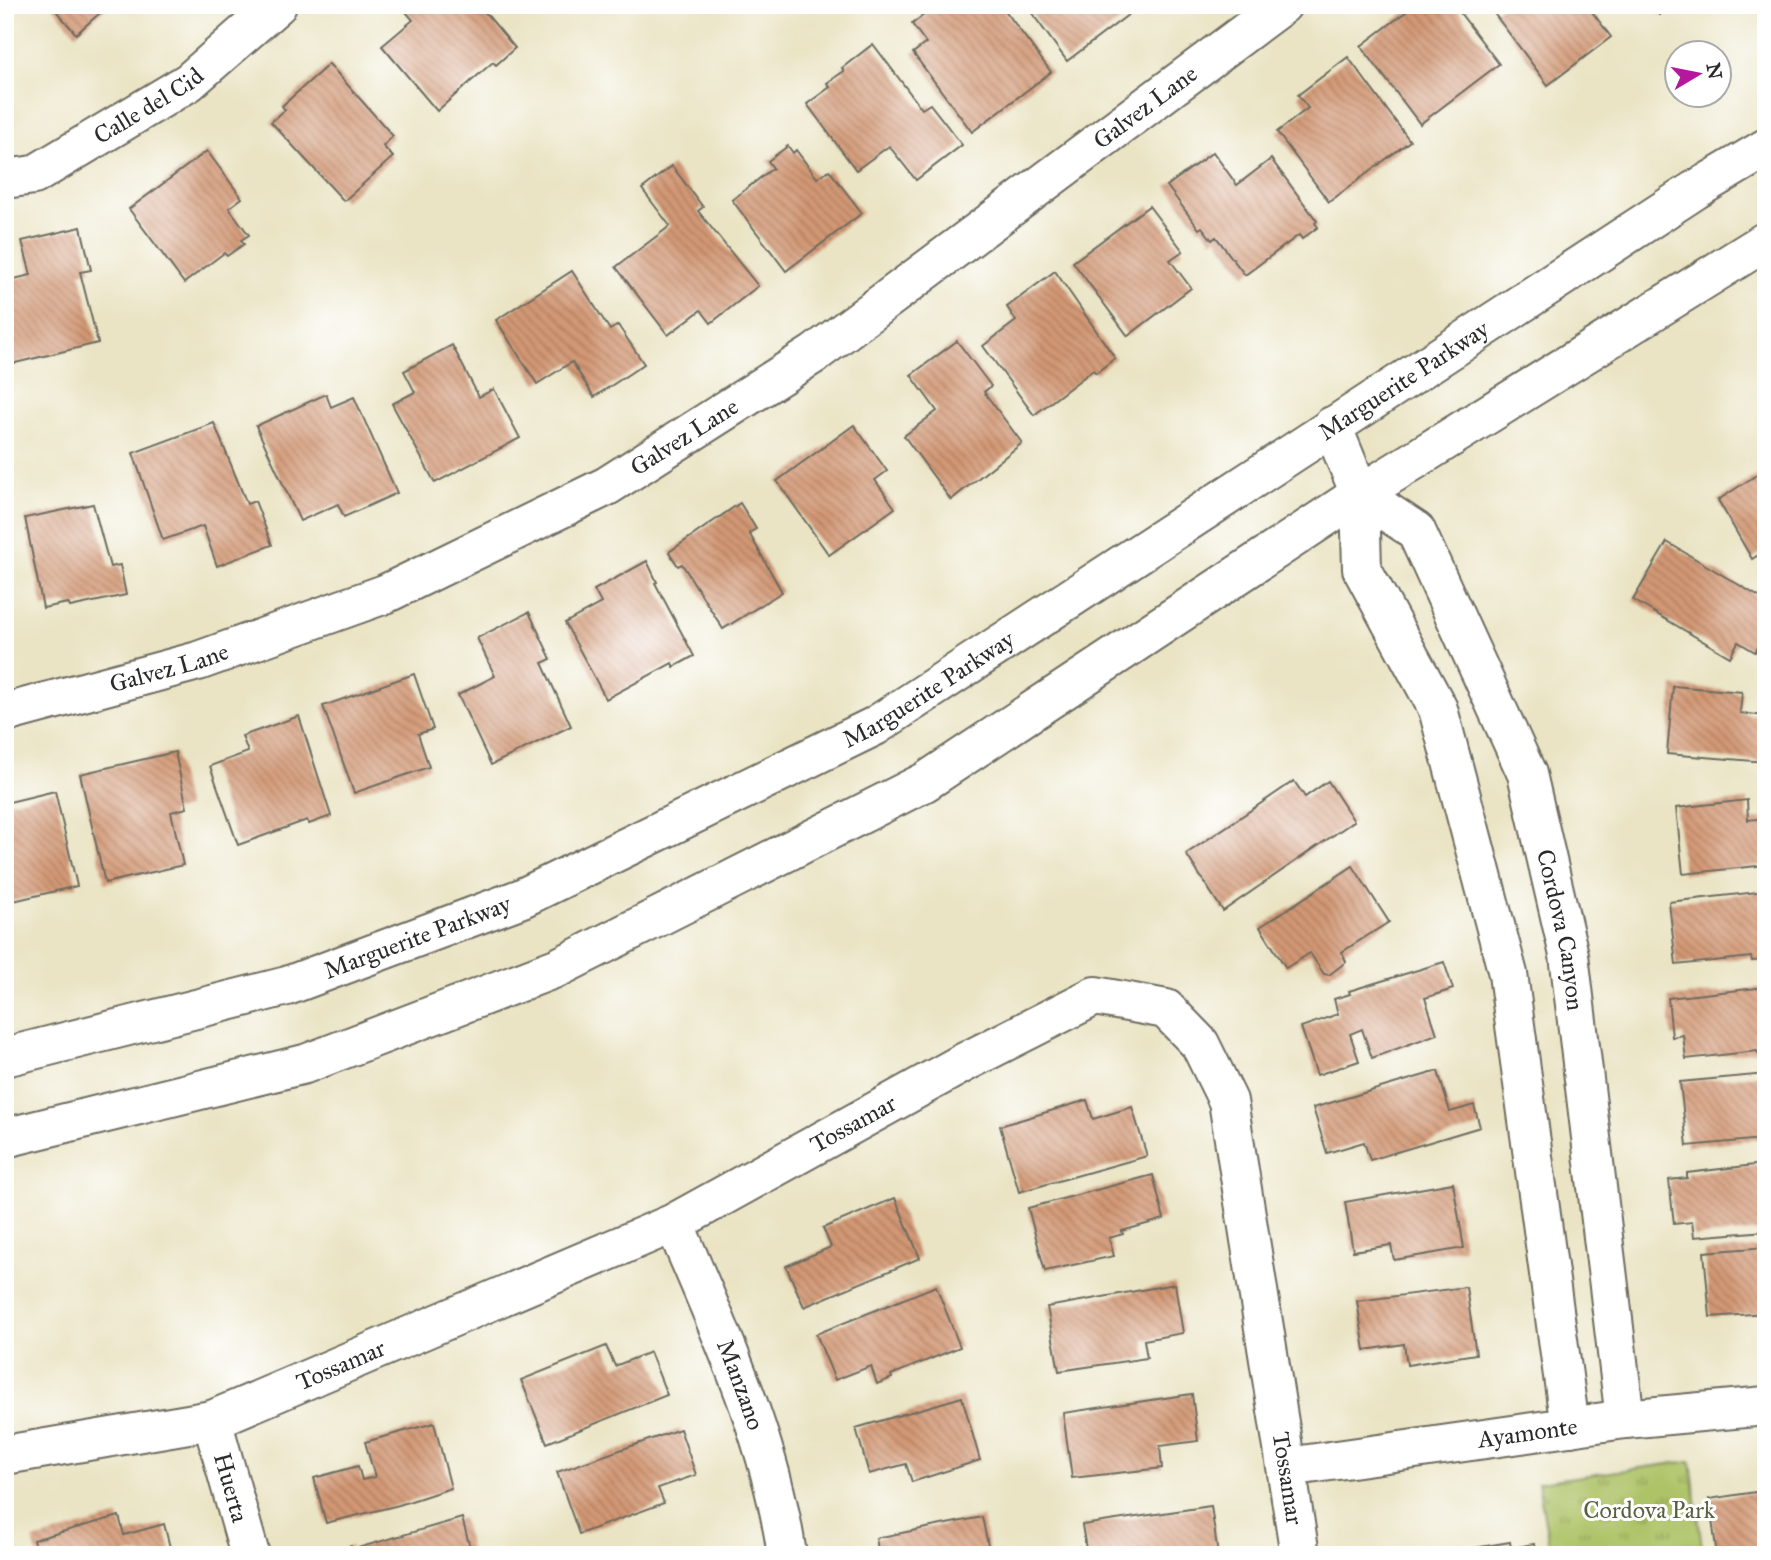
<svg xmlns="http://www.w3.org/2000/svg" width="1771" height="1560" font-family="'IM FELL Great Primer',serif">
	<defs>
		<pattern id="park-tufts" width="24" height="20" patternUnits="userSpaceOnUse" patternTransform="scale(1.75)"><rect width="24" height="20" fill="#aec367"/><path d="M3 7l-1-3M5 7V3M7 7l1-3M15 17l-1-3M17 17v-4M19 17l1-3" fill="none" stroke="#8e9f55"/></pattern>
		<pattern id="building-back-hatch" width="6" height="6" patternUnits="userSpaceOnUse" patternTransform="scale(1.75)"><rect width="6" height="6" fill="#d39875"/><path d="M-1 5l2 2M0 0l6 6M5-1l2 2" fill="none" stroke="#ab7c60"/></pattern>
	</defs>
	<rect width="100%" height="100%" fill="#fff"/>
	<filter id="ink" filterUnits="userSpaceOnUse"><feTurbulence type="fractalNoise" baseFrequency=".0143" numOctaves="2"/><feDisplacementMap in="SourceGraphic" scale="14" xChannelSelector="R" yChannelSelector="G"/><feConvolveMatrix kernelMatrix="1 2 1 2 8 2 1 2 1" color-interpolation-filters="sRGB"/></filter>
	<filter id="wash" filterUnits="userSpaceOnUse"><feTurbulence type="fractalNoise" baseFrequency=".00686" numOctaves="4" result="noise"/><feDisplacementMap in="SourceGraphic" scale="28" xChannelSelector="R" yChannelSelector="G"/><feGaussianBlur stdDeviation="1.57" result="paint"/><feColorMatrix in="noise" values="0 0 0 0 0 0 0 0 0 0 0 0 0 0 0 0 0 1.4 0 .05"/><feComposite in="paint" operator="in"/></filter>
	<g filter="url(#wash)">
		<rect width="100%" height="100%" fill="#eae4c4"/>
		<path fill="url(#park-tufts)" stroke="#6c7749" stroke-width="2" d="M1691 1461 1703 1555H1551L1538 1482Z"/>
		<g id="blocks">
			<g fill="url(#building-back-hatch)">
				<path d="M51 5H109L76 34Z"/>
				<path d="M400 5H479L515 48 496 65 493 62 437 111 382 46 413 20Z"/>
				<path d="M937 5H1001L1051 72 972 132 913 53 926 43 912 24Z"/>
				<path d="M1026 5H1141L1067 61Z"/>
				<path d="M1415 5H1454L1499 64 1420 124 1361 46Z"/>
				<path d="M1502 5H1595L1590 9 1611 37 1548 85 1493 12Z"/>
				<path d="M1652 5H1671L1659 15Z"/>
				<path d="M873 44 922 109 930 104 962 145 916 180 889 146 856 170 807 104 830 87 827 83 844 71 842 68Z"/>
				<path d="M1348 57 1410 141 1329 202 1277 132 1308 108 1298 95Z"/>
				<path d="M329 64 393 136 383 146 393 157 344 201 271 122 285 110 282 106Z"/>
				<path d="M788 146 793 153 796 150 817 178 829 170 862 213 786 271 732 200 773 168 768 161Z"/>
				<path d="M207 151 242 198 229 208 249 235 241 240 244 244 227 256 224 253 184 283 129 209Z"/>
				<path d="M1213 152 1237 185 1271 159 1317 221 1315 223 1318 227 1302 239 1299 235 1245 275 1216 237 1212 240 1202 227 1199 229 1167 186Z"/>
				<path d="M672 166 703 207 698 211 758 286 711 323 701 310 668 335 616 267 670 226 642 189Z"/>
				<path d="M1149 206 1183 251 1170 260 1191 288 1128 336 1073 262Z"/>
				<path d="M81 227 91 270 80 272 98 343 11 364 5 341V281L31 275 22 241Z"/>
				<path d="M572 271 610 330 618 325 644 364 594 397 572 362 537 384 496 320Z"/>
				<path d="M1055 271 1115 358 1096 373 1093 370 1034 415 983 346 1016 321 1007 307Z"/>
				<path d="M957 341 991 386 984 392 1022 443 951 500 904 436 937 411 911 375Z"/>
				<path d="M452 345 479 397 494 389 520 438 435 483 392 404 415 392 404 371Z"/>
				<path d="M326 394 331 407 354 397 397 493 344 517 338 504 300 521 256 426Z"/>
				<path d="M214 423 247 504 255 501 272 545 217 566 203 526 163 540 133 453Z"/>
				<path d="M854 425 887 471 875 480 895 508 829 555 777 481Z"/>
				<path d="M1766 469V550L1752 559 1718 500Z"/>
				<path d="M740 503 756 529 749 533 782 592 723 629 682 564 678 566 669 552Z"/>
				<path d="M93 504 110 567 120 565 126 595 70 607 68 603 43 608 25 518Z"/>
				<path d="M1667 542 1766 601V634L1755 652 1738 642 1730 657 1633 600Z"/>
				<path d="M647 561 657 582 655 583 694 656 674 667 672 663 606 699 565 623 601 603 594 590Z"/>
				<path d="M529 612 551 659 542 663 571 726 491 765 458 695 495 676 477 638Z"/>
				<path d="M414 674 433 729 418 734 429 767 354 793 323 706Z"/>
				<path d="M1673 686 1742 692 1740 713 1766 716V762L1667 754Z"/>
				<path d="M299 716 331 816 309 824 307 820 238 845 210 766 248 752 242 736Z"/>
				<path d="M175 752 187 808 171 812 183 865 105 883 80 774Z"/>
				<path d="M1294 781 1305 797 1328 781 1354 821 1223 911 1186 854Z"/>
				<path d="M55 791 77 886 5 903V803Z"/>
				<path d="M1747 800 1748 820 1766 818V865L1683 874 1676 808Z"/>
				<path d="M1353 866 1389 922 1342 952 1346 962 1329 975 1324 974 1310 953 1286 968 1260 927Z"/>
				<path d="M1766 891V960L1752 961 1751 957 1676 965 1669 902Z"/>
				<path d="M1444 962 1453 989 1425 998 1437 1034 1372 1058 1362 1029 1350 1034 1359 1061 1317 1075 1301 1027 1338 1014 1334 999 1350 994 1349 991Z"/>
				<path d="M1766 987V1053L1758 1054 1757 1051 1686 1059 1683 1035 1672 1037 1668 998Z"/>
				<path d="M1438 1071 1450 1112 1474 1105 1480 1127 1370 1160 1364 1142 1327 1153 1313 1108Z"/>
				<path d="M1766 1074V1142L1762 1143V1139L1687 1146 1680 1082Z"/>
				<path d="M1087 1100 1093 1119 1132 1107 1147 1156 1019 1192 1000 1126Z"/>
				<path d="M1763 1164H1766V1231L1694 1237 1692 1222 1674 1224 1669 1180 1687 1178V1173Z"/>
				<path d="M1153 1175 1164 1219 1122 1231 1123 1234 1109 1238 1114 1256 1045 1271 1028 1208Z"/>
				<path d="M1453 1183 1464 1248 1394 1260 1391 1245 1353 1251 1345 1202Z"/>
				<path d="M895 1198 920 1258 804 1307 786 1266 831 1247 823 1228Z"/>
				<path d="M1766 1247V1313L1710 1317 1704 1252Z"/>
				<path d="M1175 1284 1183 1333 1144 1340 1147 1358 1059 1371 1047 1307Z"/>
				<path d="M936 1286 960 1347 891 1375 892 1378 877 1384 871 1366 835 1380 816 1334Z"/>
				<path d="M1466 1287 1476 1354 1407 1365 1404 1344 1365 1350 1357 1301Z"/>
				<path d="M606 1346 615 1366 650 1352 667 1395 547 1443 521 1380Z"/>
				<path d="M1192 1394 1198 1441 1160 1446 1162 1468 1072 1478 1063 1413Z"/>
				<path d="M962 1397 980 1460 912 1482 906 1464 869 1474 856 1428Z"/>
				<path d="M434 1423 451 1488 399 1505 326 1523 314 1478 358 1466 362 1480 375 1477 365 1442Z"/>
				<path d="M680 1429 696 1475 658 1488 664 1503 579 1534 557 1472Z"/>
				<path d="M1756 1492 1762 1531H1766V1555H1717L1709 1499Z"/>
				<path d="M1211 1506 1218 1555H1087L1082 1525Z"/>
				<path d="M119 1516 124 1535 164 1524 172 1555H37L33 1540Z"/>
				<path d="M982 1517 990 1555H879L876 1538Z"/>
				<path d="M462 1518 472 1555H339L337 1550 351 1546V1550Z"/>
				<path d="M1510 1542 1511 1548 1534 1544 1535 1555H1434Z"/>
			</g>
		</g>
	</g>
	<g filter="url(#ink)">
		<use href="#blocks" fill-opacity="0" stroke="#6e6c61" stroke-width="2"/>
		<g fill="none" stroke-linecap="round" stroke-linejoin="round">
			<defs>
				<g id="street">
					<path id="s1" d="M5 179 34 175 189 82 277 5"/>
					<path d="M1332 426 1360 494 1362 569 1438 709 1508 974 1570 1427"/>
					<path id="s2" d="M1360 494 1416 531 1527 774 1569 955 1625 1419"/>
					<path id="s3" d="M5 713 198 661 385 594 607 486 814 354 1282 5"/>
					<path id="s4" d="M674 1223C719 1329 771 1439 787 1555"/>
					<path id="s5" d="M212 1420 250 1555"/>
					<path id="s6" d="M5 1455 212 1420 674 1223 965 1062 1095 996 1166 1009 1200 1044 1228 1101 1300 1555"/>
					<path id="s7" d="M1288 1467 1625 1419 1766 1406"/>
				</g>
				<g id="primary">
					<path id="s8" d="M5 1057 287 986 522 898 875 726 1695 190 1766 148"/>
					<path d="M5 1138 305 1064 559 967 925 782 1360 494 1766 241"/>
				</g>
			</defs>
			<use href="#street" stroke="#6e6c61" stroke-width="42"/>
			<use href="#primary" stroke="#6e6c61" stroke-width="42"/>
			<use href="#street" stroke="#fff" stroke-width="38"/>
			<use href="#primary" stroke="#fff" stroke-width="38"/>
		</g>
	</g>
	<g text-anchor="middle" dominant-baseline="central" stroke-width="6" stroke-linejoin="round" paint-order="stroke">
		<g font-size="24" fill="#2b2b2b" stroke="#fff">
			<text stroke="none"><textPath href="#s1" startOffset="163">Calle del Cid</textPath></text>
			<text stroke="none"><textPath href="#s3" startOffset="1304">Galvez Lane</textPath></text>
			<text stroke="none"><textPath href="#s8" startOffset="1566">Marguerite Parkway</textPath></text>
			<text stroke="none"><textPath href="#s3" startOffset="737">Galvez Lane</textPath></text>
			<text stroke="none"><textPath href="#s3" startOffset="170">Galvez Lane</textPath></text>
			<text stroke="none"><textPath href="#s8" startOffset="999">Marguerite Parkway</textPath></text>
			<text stroke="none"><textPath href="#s2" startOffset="494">Cordova Canyon</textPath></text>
			<text stroke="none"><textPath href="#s8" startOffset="430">Marguerite Parkway</textPath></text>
			<text stroke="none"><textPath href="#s6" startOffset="917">Tossamar</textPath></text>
			<text stroke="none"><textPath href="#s6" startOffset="350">Tossamar</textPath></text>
			<text stroke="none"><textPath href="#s4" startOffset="175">Manzano</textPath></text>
			<text stroke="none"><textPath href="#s7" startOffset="242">Ayamonte</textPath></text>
			<text stroke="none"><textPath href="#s6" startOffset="1757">Tossamar</textPath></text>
			<text stroke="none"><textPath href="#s5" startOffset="70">Huerta</textPath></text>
		</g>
		<g font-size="24" fill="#596040" stroke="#fff">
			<text x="1649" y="1510">Cordova Park</text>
		</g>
	</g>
	<rect width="1771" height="1560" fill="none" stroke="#fff" stroke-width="28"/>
	<g transform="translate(1698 74) rotate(80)"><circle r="33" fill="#ffffff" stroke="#aaaaaa" stroke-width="2"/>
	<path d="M0-5L12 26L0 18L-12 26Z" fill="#b5179e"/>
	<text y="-10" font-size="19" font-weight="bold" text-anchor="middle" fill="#2b2b2b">N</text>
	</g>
</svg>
